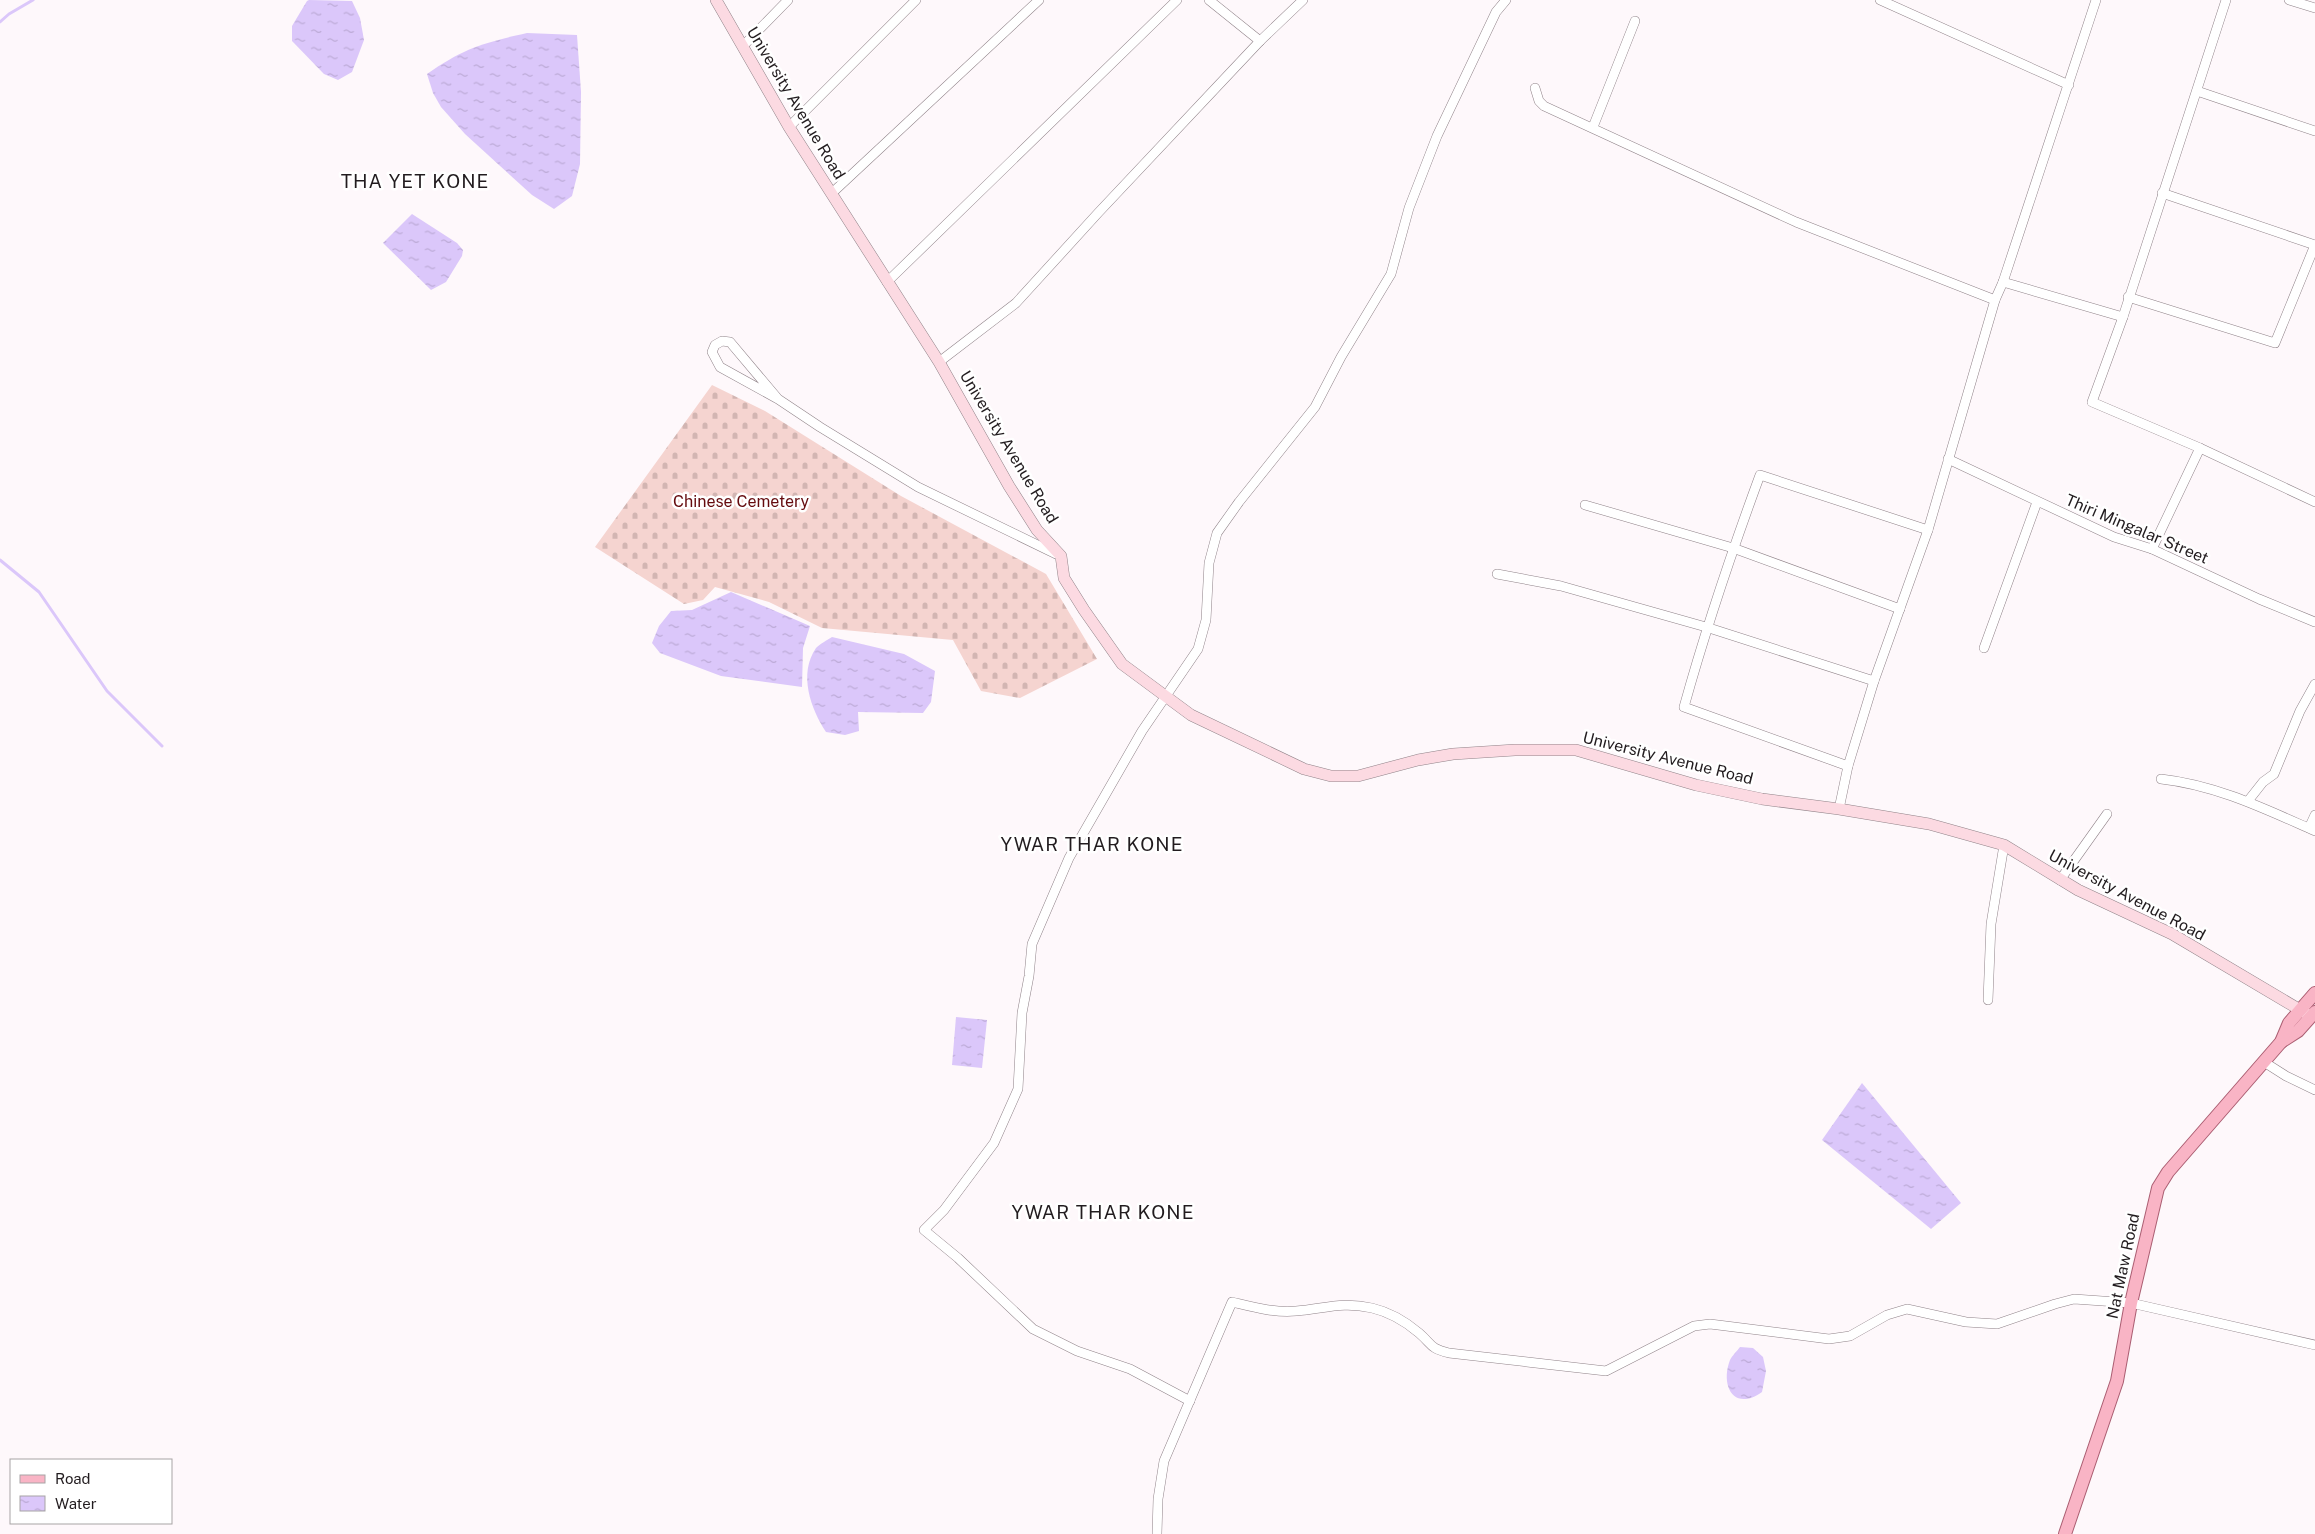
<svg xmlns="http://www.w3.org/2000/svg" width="2315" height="1534" font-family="'Public Sans',sans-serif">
	<defs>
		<pattern id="cemetery-stones" width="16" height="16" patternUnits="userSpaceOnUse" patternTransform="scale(1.25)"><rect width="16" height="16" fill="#f5d4d0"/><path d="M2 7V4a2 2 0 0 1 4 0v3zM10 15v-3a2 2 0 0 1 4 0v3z" fill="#d2b5b2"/></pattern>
		<pattern id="water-ripples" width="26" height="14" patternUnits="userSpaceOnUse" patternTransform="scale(1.25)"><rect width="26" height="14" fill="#dbc7fa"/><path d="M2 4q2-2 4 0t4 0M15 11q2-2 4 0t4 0" fill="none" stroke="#bcaad6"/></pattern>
	</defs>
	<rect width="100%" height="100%" fill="#fef8fb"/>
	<path fill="url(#cemetery-stones)" d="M712 385 765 411 901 496 1046 574 1097 659 1020 698 981 691 953 640 822 628 769 602 715 587 703 600 684 604 595 547Z"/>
	<g fill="url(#water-ripples)">
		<path d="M309 0 352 1 360 18 364 40 352 72 338 80 324 74 292 41V26L307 1Z"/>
		<path d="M527 33 577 35 581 92 580 164 572 196 554 209 532 195 465 134 441 107 433 93 427 74C464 48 483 43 527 33Z"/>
		<path d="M412 214 457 243 463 250 462 256 446 282 431 290 383 243Z"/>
		<path d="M731 592 810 626 803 648 802 687 721 676 660 653 652 643 659 626 671 611 692 610Z"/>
		<path d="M832 637 904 654 935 671 931 702 923 713 858 712 859 731 845 735 826 732C811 709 798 674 816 648 820 644 827 640 832 637Z"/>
		<path d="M956 1017 987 1020 982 1068 952 1065Z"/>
		<path d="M1862 1083 1961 1203 1931 1229 1822 1140Z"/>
		<path d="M1740 1347 1753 1348 1763 1357 1766 1371 1762 1392C1734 1412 1720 1386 1730 1360 1732 1356 1737 1351 1740 1347Z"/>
	</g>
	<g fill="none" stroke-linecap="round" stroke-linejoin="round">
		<g stroke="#dbc7fa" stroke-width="3">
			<path d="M0 22 9 14 33 0"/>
			<path d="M0 560 39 592 107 691 162 746"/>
		</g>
		<defs>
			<g id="street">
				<path d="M1209 0 1260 41"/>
				<path d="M1880 0 2069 85"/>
				<path d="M2226 0 2123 317 2092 402 2200 448 2315 502"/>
				<path d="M2289 0 2315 8"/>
				<path d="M743 46 788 0"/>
				<path d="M1535 88 1539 101 1544 106 1796 222 1995 300"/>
				<path d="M2197 91 2315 131"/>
				<path d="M789 127 916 0"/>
				<path d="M1593 127 1635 21"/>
				<path d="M832 193 1039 0"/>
				<path d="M2162 193 2315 245"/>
				<path d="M887 282 1177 0"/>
				<path d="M2003 282 2123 317"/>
				<path d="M2128 297 2275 343 2315 245"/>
				<path d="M939 362 1016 303 1098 213 1260 41 1303 0"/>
				<path d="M778 399 720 367 712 352 715 345 722 341 730 342 778 399 820 427 918 487 1056 554"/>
				<path d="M1948 459 2114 537 2152 549 2259 599 2315 622"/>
				<path d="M1585 505 1733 548 1900 609"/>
				<path d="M2152 549 2200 448"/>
				<path d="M1497 574 1561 586 1706 627 1874 681"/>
				<path d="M1984 648 2037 502"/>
				<path d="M1848 766 1684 707C1706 628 1732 551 1760 475L1928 530"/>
				<path d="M2161 779C2216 785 2265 809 2315 831"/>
				<path d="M2248 801 2263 782 2274 774 2300 711 2315 684"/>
				<path d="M1839 809 1848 766 1874 681 1928 530 1995 300 2003 282 2096 0"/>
				<path d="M2309 828 2315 815"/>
				<path d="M2060 880 2107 814"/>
				<path d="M1988 1000 1991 924 2004 845"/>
				<path d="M2264 1062 2286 1076 2315 1090"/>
				<path d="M1190 1401 1130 1369 1077 1351 1033 1329 958 1258 924 1230 944 1210 994 1143 1018 1089 1022 1013 1029 976 1032 944 1069 858 1142 731 1198 649 1206 620 1209 563 1217 533 1239 502 1315 407 1341 357 1391 274 1409 208 1437 136 1496 12 1506 0"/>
				<path d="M1157 1534 1158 1499 1164 1461 1232 1302C1253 1307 1274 1313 1296 1311 1324 1309 1342 1301 1372 1308 1389 1312 1405 1321 1419 1333 1433 1345 1429 1348 1449 1353L1606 1371 1694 1326 1710 1324 1829 1339 1850 1336 1887 1315 1907 1309 1966 1322 1997 1324 2055 1304 2074 1299 2131 1303 2315 1345"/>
			</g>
			<path id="secondary" d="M716 0 789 127 939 362 1009 486 1037 530 1061 556 1064 578 1084 610 1122 664 1191 715 1304 769 1331 776H1358L1418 760 1453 754 1515 750H1576L1696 785 1762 799 1839 809 1929 824 2004 845 2078 890 2172 934 2307 1014"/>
			<g id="primary">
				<path d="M2281 1042 2298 1031 2315 1012"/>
				<path d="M2065 1534 2117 1381 2131 1303 2158 1188 2168 1172 2281 1042 2289 1023 2315 993"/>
			</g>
		</defs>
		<use href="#street" stroke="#908389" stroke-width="10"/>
		<use href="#secondary" stroke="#908389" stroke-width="12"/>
		<use href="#primary" stroke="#ab5e72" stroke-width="14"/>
		<use href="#street" stroke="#fff" stroke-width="9"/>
		<use href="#secondary" stroke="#fcdae2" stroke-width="11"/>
		<use href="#primary" stroke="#f9b4c5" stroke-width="12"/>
	</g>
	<g text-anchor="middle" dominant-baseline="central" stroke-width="5" stroke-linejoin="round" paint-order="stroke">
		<g font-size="16" fill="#221c1f" stroke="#fff">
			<text transform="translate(796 103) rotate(59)">University Avenue Road</text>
			<text transform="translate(1009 447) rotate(59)">University Avenue Road</text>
			<text transform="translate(2137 529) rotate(23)">Thiri Mingalar Street</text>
			<text transform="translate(1668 758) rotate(14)">University Avenue Road</text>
			<text transform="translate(2127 895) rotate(28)">University Avenue Road</text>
			<text transform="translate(2123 1266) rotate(-78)">Nat Maw Road</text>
		</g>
		<g font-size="16" fill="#650b0e" stroke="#fff">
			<text x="741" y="501">Chinese Cemetery</text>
		</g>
		<g font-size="19" letter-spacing="1" fill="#221c1f" stroke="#fff">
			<text x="415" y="181">THA YET KONE</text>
			<text x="1092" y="844">YWAR THAR KONE</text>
			<text x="1103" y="1212">YWAR THAR KONE</text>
		</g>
	</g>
	<rect x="10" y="1459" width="162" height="65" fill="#ffffff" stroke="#a7a4a5"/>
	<rect x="20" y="1475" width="25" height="8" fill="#f9b4c5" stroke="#a7a4a5"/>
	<text x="55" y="1484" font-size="15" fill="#221c1f">Road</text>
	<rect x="20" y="1496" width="25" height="15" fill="url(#water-ripples)" stroke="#a7a4a5"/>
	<text x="55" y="1509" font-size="15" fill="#221c1f">Water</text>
</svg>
